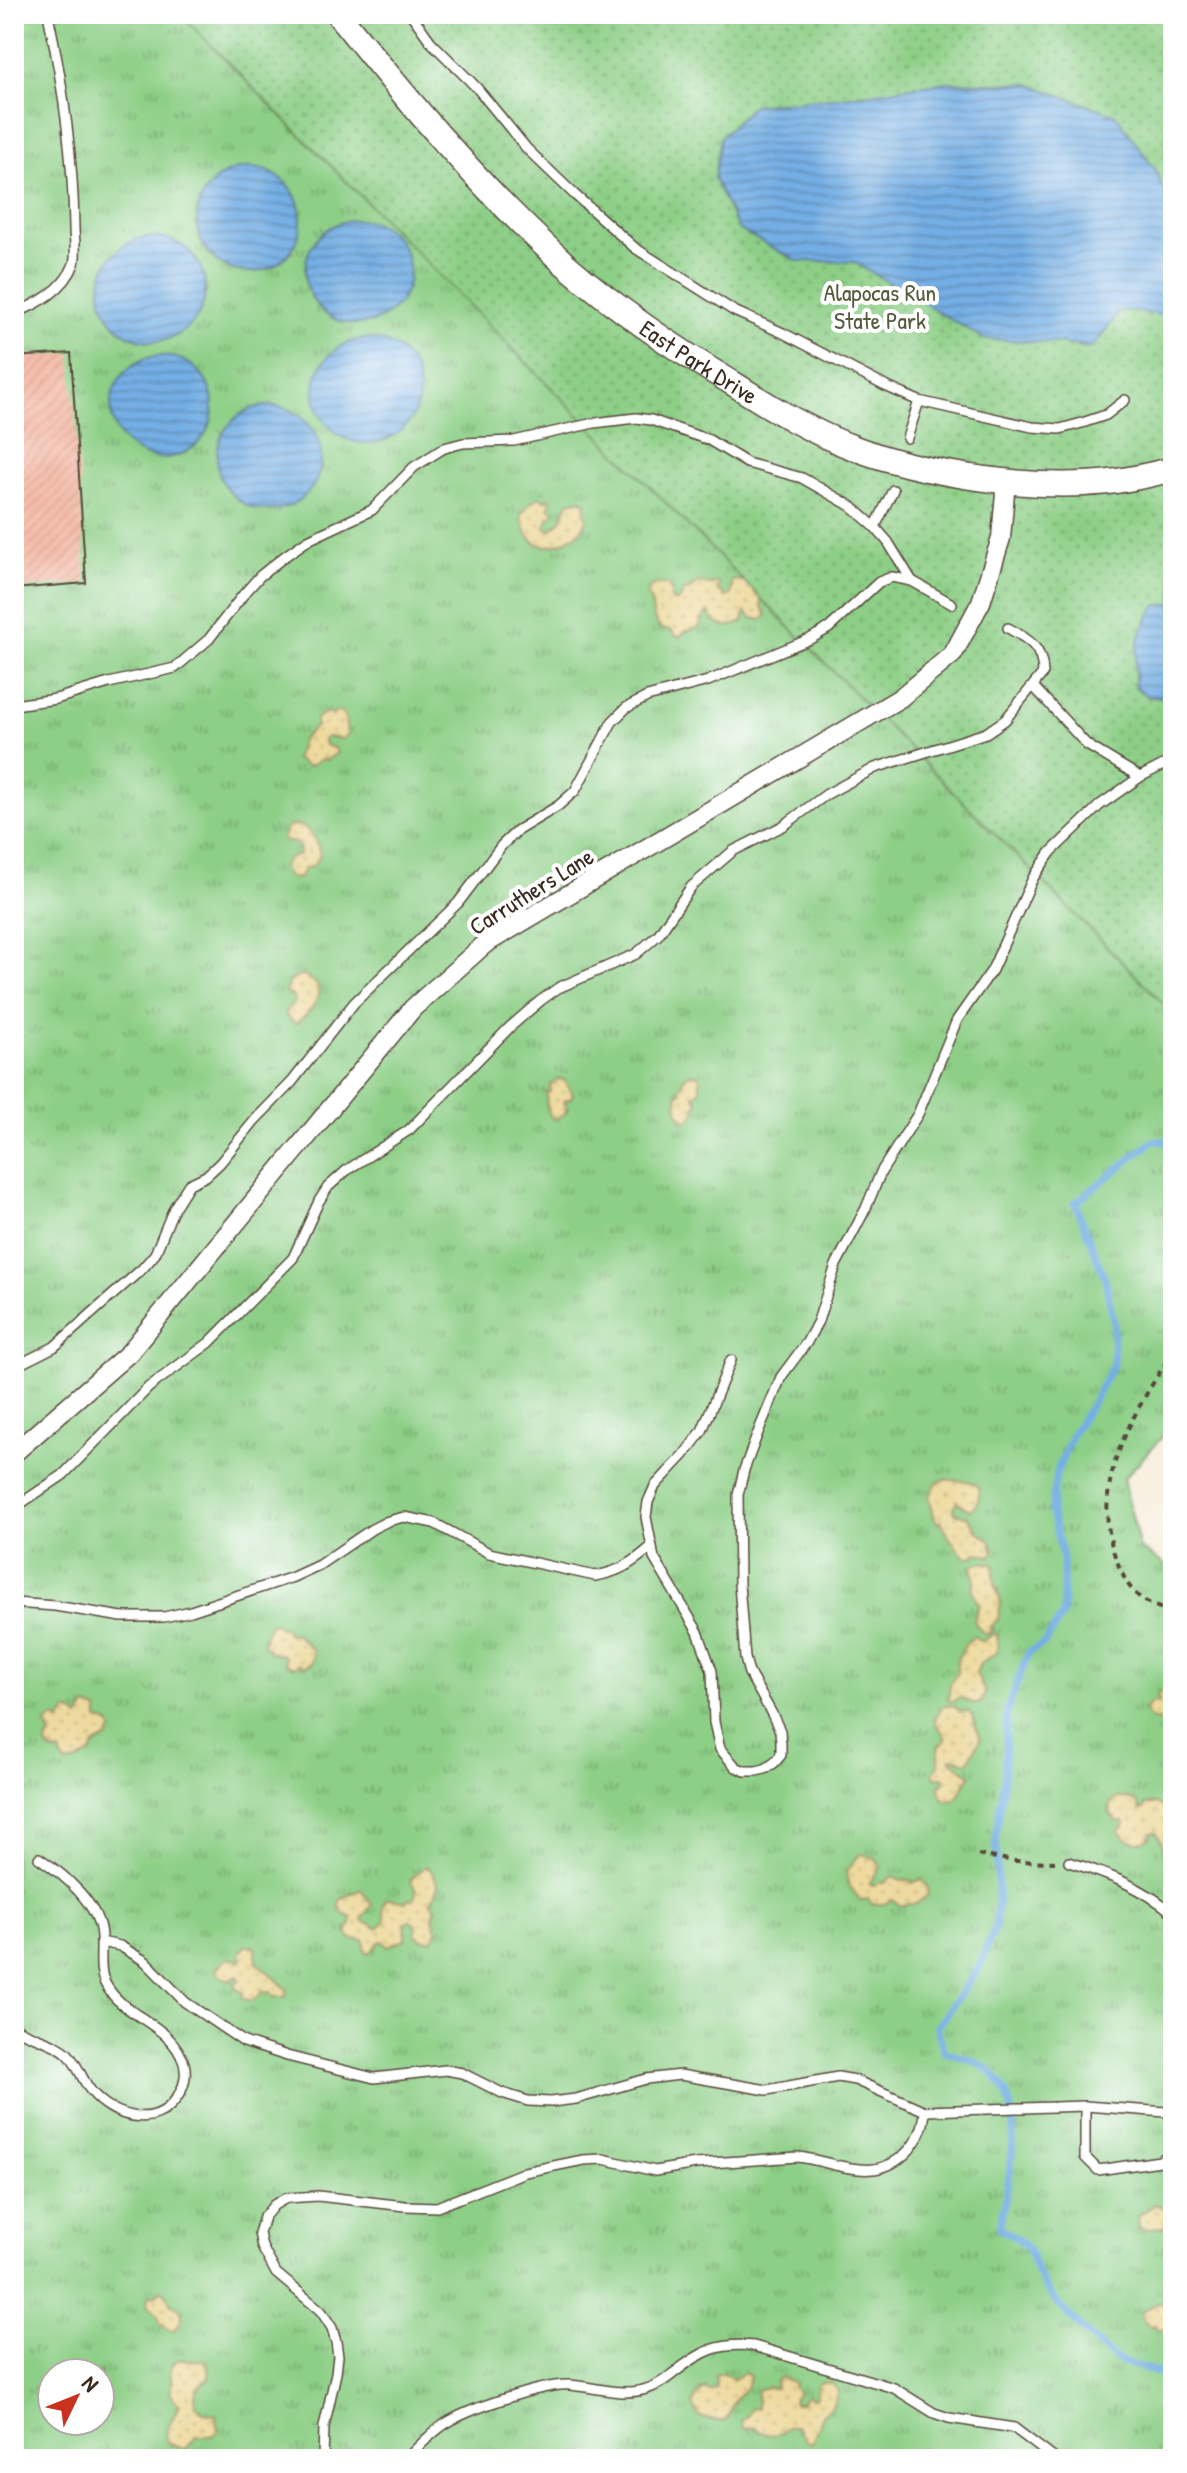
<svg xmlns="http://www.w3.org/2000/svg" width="1187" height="2473" font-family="'Patrick Hand',sans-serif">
	<defs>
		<pattern id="grass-tufts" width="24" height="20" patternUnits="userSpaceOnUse" patternTransform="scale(2)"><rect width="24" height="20" fill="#8dcf86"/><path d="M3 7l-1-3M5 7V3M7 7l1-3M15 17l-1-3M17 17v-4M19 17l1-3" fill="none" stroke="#74a86d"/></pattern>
		<pattern id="sand-dots" width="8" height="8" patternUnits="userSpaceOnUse" patternTransform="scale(2)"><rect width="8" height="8" fill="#eeda9e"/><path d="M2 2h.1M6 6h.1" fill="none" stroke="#cdbb88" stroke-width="1.8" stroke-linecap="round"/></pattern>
		<pattern id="park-dots" width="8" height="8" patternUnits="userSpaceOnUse" patternTransform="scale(2)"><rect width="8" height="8" fill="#8dcf86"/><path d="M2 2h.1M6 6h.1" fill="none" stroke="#74a86d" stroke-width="1.8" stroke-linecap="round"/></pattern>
		<pattern id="water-rules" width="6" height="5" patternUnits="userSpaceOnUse" patternTransform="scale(2)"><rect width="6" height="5" fill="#73aee4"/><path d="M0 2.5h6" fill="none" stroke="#608eb8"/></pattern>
		<pattern id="building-hatch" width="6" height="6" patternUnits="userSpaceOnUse" patternTransform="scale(2)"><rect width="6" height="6" fill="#f2aa93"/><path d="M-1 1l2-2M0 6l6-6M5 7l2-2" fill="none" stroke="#d0927e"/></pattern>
	</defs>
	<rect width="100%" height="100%" fill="#fff"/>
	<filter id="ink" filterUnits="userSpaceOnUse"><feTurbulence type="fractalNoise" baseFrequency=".0125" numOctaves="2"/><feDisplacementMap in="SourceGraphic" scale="16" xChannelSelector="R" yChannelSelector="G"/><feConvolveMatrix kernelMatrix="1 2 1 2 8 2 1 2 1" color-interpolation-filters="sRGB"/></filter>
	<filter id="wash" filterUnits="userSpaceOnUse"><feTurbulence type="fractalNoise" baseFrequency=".006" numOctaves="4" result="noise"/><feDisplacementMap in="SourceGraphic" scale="32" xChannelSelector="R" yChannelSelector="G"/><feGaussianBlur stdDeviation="1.8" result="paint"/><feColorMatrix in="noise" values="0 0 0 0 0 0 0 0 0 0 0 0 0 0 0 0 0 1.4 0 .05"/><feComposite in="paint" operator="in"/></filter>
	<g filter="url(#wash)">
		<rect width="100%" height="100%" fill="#f6ecd9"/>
		<path fill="url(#grass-tufts)" stroke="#647c52" stroke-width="2" fill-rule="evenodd" d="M14 14H180L1173 1013V1425L1123 1479 1140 1549 1173 1570V2459H14ZM52 2373H100V2421H52Z"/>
		<g fill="url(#sand-dots)" stroke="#94825e" stroke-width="2">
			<path d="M540 497 544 500 548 498 551 501 549 508 554 511 553 515 548 519 545 527 551 530 561 520 569 502 581 499 586 503 585 512 587 520C585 523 583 528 580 531 576 536 569 539 563 542 538 553 525 539 521 515L531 502Z"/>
			<path d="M745 576 765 596 761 599 762 607 767 615 762 620 752 618 745 612 743 622C729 628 716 629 709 613H707C699 621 704 631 686 631L679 637 674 635 672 631 661 629C648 615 656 608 648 596L649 587C654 584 666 583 671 586V599L675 602 680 599 684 591 691 589 696 583 712 585 716 582 719 584 718 592H722L725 597 731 595 732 580 743 581Z"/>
			<path d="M338 711 345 716 347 735 343 739 327 737 323 740 325 745 335 748 337 753 327 760 322 759 310 766H307L295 759 303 738 316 726V718L327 712 332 715Z"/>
			<path d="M299 825C311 830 318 842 320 856L312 867 304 868 301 876 297 879 287 877 283 866 288 859 299 855 300 850 296 843 286 842 282 839 287 827Z"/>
			<path d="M299 976H305L318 985C321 1002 309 1014 295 1024L286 1015V1010L295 1002 294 998 286 992 288 982Z"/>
			<path d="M692 1073 700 1076V1091L694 1096 698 1100 694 1115 685 1122 678 1112 677 1096 681 1092 680 1089 684 1077Z"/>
			<path d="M558 1079 564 1080 573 1094 571 1098 564 1101 567 1108 565 1113 556 1120C545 1114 547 1103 546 1092H550V1085Z"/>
			<path d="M946 1479C953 1481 958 1480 966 1481 984 1483 982 1503 970 1510L957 1502 953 1508 954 1512 968 1517 978 1531 990 1540 994 1551 991 1556 977 1553 973 1557H965L950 1539 941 1521 938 1524 935 1519 929 1496 937 1482Z"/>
			<path d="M982 1562 994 1564V1579L1001 1603 998 1620 990 1627 992 1629 987 1635 977 1627 974 1620 979 1605 972 1590 975 1581 972 1566Z"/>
			<path d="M276 1623 280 1628H284L288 1634 294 1633C297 1634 309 1647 313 1651L312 1663 304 1667 299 1664 294 1667 285 1663V1657L281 1654 277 1655 270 1652 263 1645 265 1634 270 1624Z"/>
			<path d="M994 1633 998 1636 997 1652 980 1664 976 1673 985 1692 982 1703 974 1704 960 1697 951 1702 948 1700 950 1685 957 1672V1659L967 1642 974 1636 982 1642Z"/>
			<path d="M1164 1689 1173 1692 1172 1725 1165 1719 1157 1721 1150 1719 1144 1709 1152 1702 1159 1703V1699L1156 1696Z"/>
			<path d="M86 1706 98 1710V1720L110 1724 113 1731 110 1733 109 1738 95 1745 91 1754 75 1762 66 1764 61 1757V1753L53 1752 46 1746 47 1740 51 1736 46 1724 54 1718 60 1721 67 1711H71L79 1718Z"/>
			<path d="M943 1706H955L960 1712 967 1711 973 1716 980 1740 968 1762 951 1758 952 1762 971 1775C969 1779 966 1781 964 1785 958 1794 958 1805 943 1799L939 1790 940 1784H943L945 1780 944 1777H935L933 1773 939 1765 938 1746 945 1740V1736L936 1724 935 1718Z"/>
			<path d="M1118 1798H1128L1137 1802 1140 1810 1144 1809 1146 1804H1156L1165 1809 1167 1818 1171 1819 1173 1817V1843L1164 1846 1156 1832 1151 1833 1150 1838C1136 1846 1128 1841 1118 1831L1125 1824 1124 1821 1116 1822 1114 1817 1111 1816 1110 1804Z"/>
			<path d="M864 1854 871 1858 874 1857 881 1867 870 1882V1885L874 1886 880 1882 885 1883 892 1876 901 1881 910 1880 912 1883 922 1879 928 1887V1895L916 1904H907L902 1906 891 1900 885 1904H871L869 1899 860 1900C854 1891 841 1880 849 1868 852 1864 856 1860 858 1856Z"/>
			<path d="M426 1866 432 1871 438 1886 431 1903 436 1908 433 1918 437 1930 433 1940 422 1939 415 1934 416 1925 410 1920 406 1923 405 1939 388 1946 382 1941 379 1942 372 1951 366 1953 364 1940 352 1939 348 1935 347 1930 350 1927 352 1917 343 1914 338 1906 341 1899 361 1889 372 1905 362 1919 365 1923H369L377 1928 385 1922 383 1905 387 1898 406 1902 408 1899 414 1900 416 1890 410 1880Z"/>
			<path d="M246 1946H252L256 1949 257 1963C265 1970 282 1982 287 1991L286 1997H274L271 1992 266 1993 263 1990 259 1996 251 2001 242 1997 243 1992 236 1989 235 1983 240 1980 237 1976 228 1980 218 1974 216 1969 227 1958 241 1961 240 1952Z"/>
			<path d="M1155 2204 1166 2209 1169 2219 1166 2226 1143 2230 1138 2225 1139 2215Z"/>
			<path d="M160 2291 165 2292 171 2304 179 2307 182 2314 181 2322 172 2331 161 2326 157 2314 147 2305 148 2296 157 2295Z"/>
			<path d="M1159 2302 1173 2305 1172 2323 1168 2329 1160 2330 1154 2325 1150 2327 1142 2319V2312Z"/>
			<path d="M184 2359C194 2362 200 2358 207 2362L209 2379C188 2388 191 2416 215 2414L218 2431 213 2436H196L189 2446 183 2449 168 2444C162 2428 175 2419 178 2405L171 2394V2367L177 2360Z"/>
			<path d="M723 2373 734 2379 744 2373 750 2376C750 2390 738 2392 733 2404 729 2412 731 2416 724 2422L699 2417 693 2405 697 2395 704 2388 710 2391 716 2388 715 2375Z"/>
			<path d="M781 2377 795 2383 793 2387 798 2393 793 2400 794 2403H801L807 2395 812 2399 816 2398 817 2385 822 2382 831 2383 838 2391 833 2404 822 2415 812 2443 806 2441 796 2426 787 2427C784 2428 783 2432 779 2433 772 2437 759 2433 754 2427L748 2429 742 2426V2420L748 2415 751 2408H757V2391L769 2387 775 2388 776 2380Z"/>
		</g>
		<path fill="url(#park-dots)" stroke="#647c52" stroke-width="2" d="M180 14H1173V1013Z"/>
		<g fill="url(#water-rules)" stroke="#576c81" stroke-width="2">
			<path d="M945 82 1029 84 1116 115 1156 171 1163 189 1173 199V319L1162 315 1121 310 1092 348 1057 343 984 339 854 262 797 261 738 229 714 179 720 138 753 105 843 97Z"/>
			<circle cx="249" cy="220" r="52"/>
			<circle cx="357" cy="272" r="52"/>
			<circle cx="153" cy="289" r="52"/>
			<circle cx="367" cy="391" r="52"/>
			<circle cx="162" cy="407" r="51"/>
			<circle cx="269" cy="458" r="52"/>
			<path d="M1173 603V671L1168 676 1167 696 1149 697 1135 687C1135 649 1135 638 1156 606Z"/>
		</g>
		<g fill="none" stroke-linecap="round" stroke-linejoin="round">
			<path stroke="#73aee4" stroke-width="7" d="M1173 1141H1153L1075 1203 1105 1278 1114 1324 1113 1365 1091 1405 1073 1432 1056 1474 1051 1512 1063 1559V1614L1045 1643 1029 1652 1007 1710 1004 1778 996 1835 998 1894 995 1928 978 1969 937 2027 944 2052C962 2057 982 2061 994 2075 1029 2111 1007 2185 999 2229 1041 2246 1026 2262 1047 2290 1059 2307 1097 2345 1113 2357 1127 2366 1157 2371 1173 2376"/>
		</g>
		<g id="blocks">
			<path fill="url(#building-hatch)" d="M71 353 86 583 14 589V357Z"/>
		</g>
	</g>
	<g filter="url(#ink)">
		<use href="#blocks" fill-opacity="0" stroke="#57473a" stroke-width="2"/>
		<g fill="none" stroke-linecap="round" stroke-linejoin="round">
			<defs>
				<g id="service">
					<path d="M411 14 431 42 477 88 527 149 575 195 635 248 734 311 783 333 885 386 919 401 1032 427 1060 429 1082 423 1106 415 1125 400"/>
					<path d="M14 313C37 305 65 289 74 264 77 254 74 238 74 227 73 155 63 84 48 14"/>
					<path d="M907 438 919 401"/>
					<path d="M875 527 893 490"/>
					<path d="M1033 686 1087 745 1140 777"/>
					<path d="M14 705 56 699 109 683 175 668 209 639 243 595 260 576 285 556 308 540 372 510 414 467 444 448 463 443 514 441 594 423 636 418 651 420 709 440 747 463 802 478 851 506 875 527 888 542 912 581"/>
					<path d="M731 1360 702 1431 684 1455 655 1486 648 1502 646 1517 654 1558 698 1632 712 1671 714 1722 720 1749 736 1767 745 1771H756L765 1769 774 1763 781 1755V1743L780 1731 772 1714 749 1673 745 1658 739 1584 738 1495 744 1470 759 1430 781 1377 807 1342 818 1321 836 1265 866 1208 881 1172 918 1114 957 1020 992 970 1033 878 1051 852 1100 805 1140 777 1173 760"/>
					<path d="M14 1367 54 1347 143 1268 155 1254 174 1208 189 1184 206 1176 220 1163 255 1120 292 1082 354 1003 458 903 502 845 518 830 558 806 575 791 612 722 626 708 647 697 708 681 810 639 829 628 879 582 892 577 912 581 952 604"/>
					<path d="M14 1508 63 1475 149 1387 209 1343 293 1258 319 1201 328 1187 347 1170 409 1130 510 1027 540 1001 558 988 636 954 658 935 691 887 733 851 783 826 827 794 875 768 986 733 1005 720 1043 673C1042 647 1030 640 1008 628"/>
					<path d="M14 1603 55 1606 122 1617H164L191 1611 293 1577 319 1565 372 1529 388 1521 404 1517 434 1523 489 1553 595 1576C620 1572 634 1562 652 1546"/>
					<path d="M1069 1862C1108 1874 1142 1887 1173 1913"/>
					<path d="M101 1942 120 1946 145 1961 185 2002 244 2042 287 2056 374 2078 446 2070 462 2073 502 2093 528 2101 551 2102 576 2099 646 2079 680 2075 767 2090 838 2077 855 2080 925 2111 1085 2106 1166 2112 1173 2116"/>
					<path d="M14 2027C30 2038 55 2041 68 2054 78 2065 82 2080 91 2091 113 2118 157 2130 178 2096 186 2084 188 2069 181 2056 166 2023 123 2016 106 1985 98 1971 102 1953 101 1937 100 1904 63 1874 39 1858"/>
					<path d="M1085 2106V2157L1098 2170 1160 2161 1173 2152"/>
					<path d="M323 2459 324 2427 336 2373 338 2356 336 2342 332 2328 321 2311 276 2273 262 2247 259 2233 264 2217 274 2205 286 2198 318 2196 405 2206 437 2207 525 2172 583 2160 603 2159 655 2171 696 2164 798 2157C838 2162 876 2186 909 2150 919 2138 924 2127 925 2111"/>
					<path d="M406 2459C418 2448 429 2435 442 2426 464 2410 544 2383 570 2385 595 2387 619 2396 643 2390 656 2387 665 2380 675 2372 702 2351 719 2342 754 2346L894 2388 934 2413 949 2418 1014 2428 1055 2459"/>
				</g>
				<path id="minor" d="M14 1453 129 1353 413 1008 485 944 900 698 953 654 981 602 1001 538 1006 481"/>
				<g id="tertiary">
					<path id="s1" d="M338 14C409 102 482 190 566 265 618 310 675 349 734 384 773 409 813 433 857 449 922 473 1014 487 1084 484 1114 483 1143 477 1173 469"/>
				</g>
			</defs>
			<use href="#service" stroke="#57473a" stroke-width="12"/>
			<use href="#minor" stroke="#57473a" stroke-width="21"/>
			<use href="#tertiary" stroke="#57473a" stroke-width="27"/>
			<g stroke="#57473a" stroke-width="4" stroke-dasharray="6 6" stroke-linecap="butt">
				<path d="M1173 1351C1134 1413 1089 1481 1115 1556 1128 1591 1137 1602 1173 1612"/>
				<path d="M978 1855 1015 1861 1055 1862"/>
			</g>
			<use href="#service" stroke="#fff" stroke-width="9"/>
			<use href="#minor" stroke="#fff" stroke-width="18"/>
			<use href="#tertiary" stroke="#fff" stroke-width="24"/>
		</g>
	</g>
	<g text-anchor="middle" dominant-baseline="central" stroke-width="8" stroke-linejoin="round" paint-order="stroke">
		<g font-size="24" fill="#545c3d" stroke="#fff">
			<text x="880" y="292">Alapocas Run<tspan x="880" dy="28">State Park</tspan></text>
		</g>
		<g font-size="24" fill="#3b2a1e" stroke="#fff">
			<text stroke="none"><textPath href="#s1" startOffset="504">East Park Drive</textPath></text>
			<text transform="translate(531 891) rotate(-32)">Carruthers Lane</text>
		</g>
	</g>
	<rect width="1187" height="2473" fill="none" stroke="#fff" stroke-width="48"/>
	<g transform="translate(76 2397) rotate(47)"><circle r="38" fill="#ffffff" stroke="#b1aaa5" stroke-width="2"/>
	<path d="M0-6L14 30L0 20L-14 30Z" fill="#c8321e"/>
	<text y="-12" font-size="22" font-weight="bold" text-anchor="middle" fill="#3b2a1e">N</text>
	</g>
</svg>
